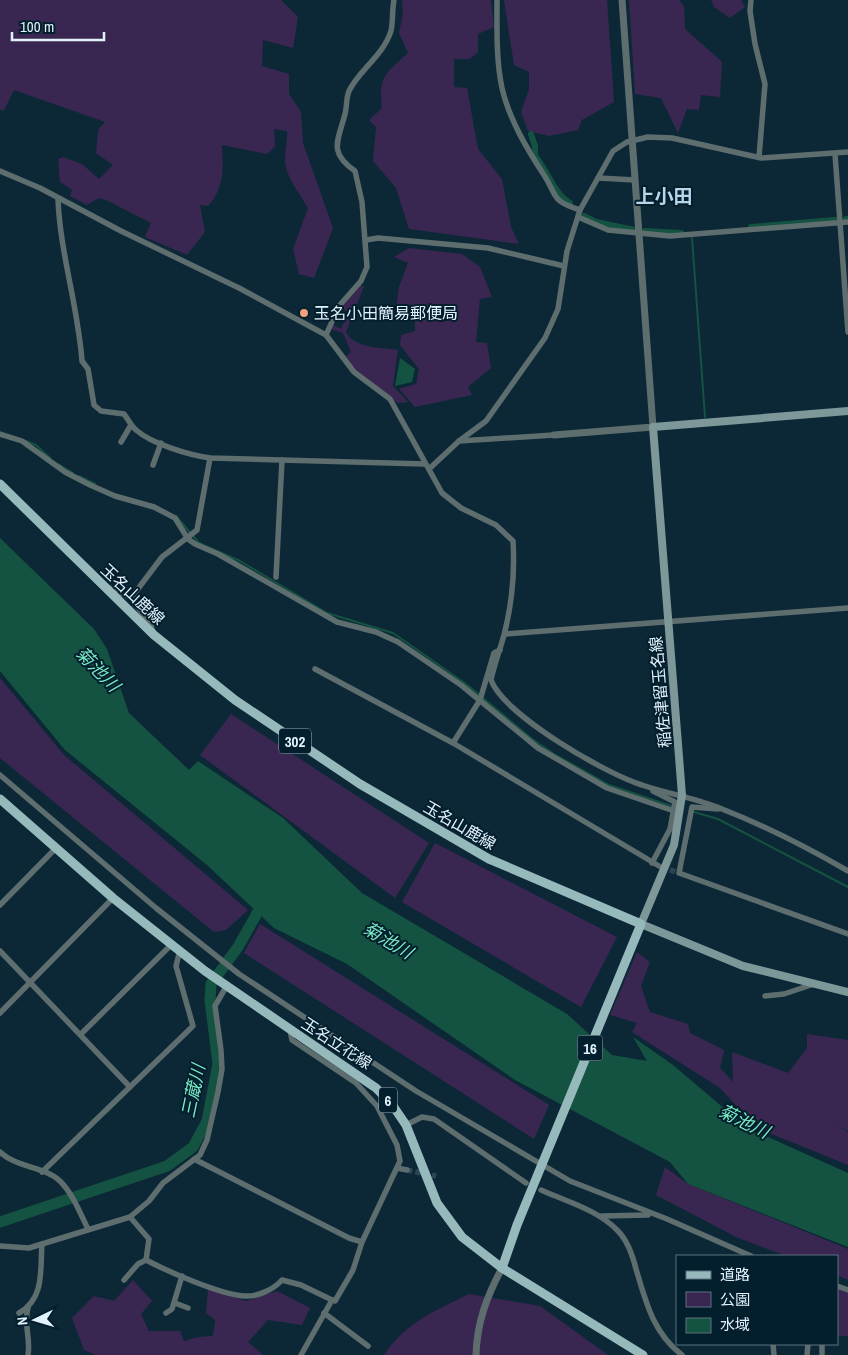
<svg xmlns="http://www.w3.org/2000/svg" width="848" height="1355" font-family="'Archivo Narrow','Noto Sans JP',sans-serif">
	<rect width="100%" height="100%" fill="#0c2837"/>
	<g fill="#392752">
		<path d="M0 0H281L298 17 293 48 263 40 262 66 289 74V94L301 112 303 143 333 228 314 278 299 274 293 249 308 208C299 192 285 177 285 158 285 149 288 140 287 131L274 129 275 147 267 154 222 145C223 168 225 187 208 206L200 205 205 232 187 255 145 237 151 223 106 200 99 198 87 205 70 196 72 190 60 182 58 159 63 157 82 164 99 179 113 165 96 153 98 130 105 122 14 90 4 110H0Z"/>
		<path d="M402 0H491L494 27 478 34V52L470 59H454V87L467 88 478 149 502 179 511 227 519 244 409 229 396 188 373 161 376 127 369 120 382 108C378 77 386 73 408 53L399 33 403 13Z"/>
		<path d="M504 0H607L614 102 582 120 578 130 549 136 528 131 521 112 529 89V72L514 65Z"/>
		<path d="M629 0H679L684 6 685 29 722 62 720 97 701 95 699 110 687 109 678 133 661 98 635 94Z"/>
		<path d="M711 0H741L745 7 730 18 714 7Z"/>
		<path d="M409 248 462 254 480 267 492 297 480 299 476 342 487 343 491 368 468 387 472 395 415 407 399 389 416 384 419 369 400 345 401 335 415 331V320L402 314 396 308 399 287 408 263 394 257Z"/>
		<path d="M360 286H364L346 332C355 349 380 347 398 350L393 386 408 402 398 403 394 401 354 369 345 357 351 352 343 333 331 329 333 325 341 329 349 312 341 308Z"/>
		<path d="M0 678 64 755 248 910 226 930 214 932 0 758Z"/>
		<path d="M231 714 429 843 395 898 200 755Z"/>
		<path d="M435 843 617 937 581 1007 402 902Z"/>
		<path d="M260 924 549 1105 534 1139 244 953Z"/>
		<path d="M637 952 650 962 641 986 650 1012 688 1024 690 1033 724 1050 720 1068 733 1082 732 1052 788 1073 807 1048V1034L848 1040V1131L834 1124 848 1132V1165L757 1128 720 1088 632 1032 637 1023 610 1015Z"/>
		<path d="M665 1167 688 1184 848 1249V1280L837 1275V1256H786L736 1237 656 1195Z"/>
		<path d="M133 1280 152 1301 141 1314 149 1331H180L184 1341 198 1337 213 1336 215 1320 206 1313 208 1289 246 1301 277 1291 310 1308 302 1325 268 1320 248 1342 263 1355H96L84 1350 72 1318 94 1296 114 1301Z"/>
		<path d="M837 1289 848 1293V1336H837Z"/>
		<path d="M469 1294 540 1306 608 1355H384C406 1322 435 1311 469 1294Z"/>
	</g>
	<g fill="#145341">
		<path d="M400 358 415 369 412 382 395 386Z"/>
		<path d="M0 538 94 629 107 649 129 713 189 770 198 761 283 818 362 893 567 1014 612 1055 647 1061 633 1037 673 1065 746 1127 848 1173V1247L688 1184 670 1162 515 1080 347 964 274 928 207 865 65 750 0 671Z"/>
	</g>
	<g fill="none" stroke-linecap="round" stroke-linejoin="round">
		<g stroke="#145341" stroke-width="2">
			<path d="M692 238 705 417"/>
			<path d="M26 441 36 445 50 458"/>
			<path d="M58 464 73 473"/>
			<path d="M79 476 95 484"/>
			<path d="M176 516 199 543 240 561 327 613 393 633 466 684 532 739 554 754 609 785 671 806"/>
			<path d="M694 812 718 819 848 887"/>
		</g>
		<g stroke="#145341" stroke-width="6">
			<path d="M531 134 535 146V156C548 171 554 194 570 203"/>
			<path d="M584 216 596 222 634 230"/>
			<path d="M846 219H848"/>
			<path d="M751 227 835 220"/>
			<path d="M645 231 681 233"/>
		</g>
		<path stroke="#145341" stroke-width="11" d="M0 1222 167 1166 193 1147 207 1121 218 1064 210 1000 211 984 238 947 264 901"/>
		<g stroke="#2c4655" stroke-width="5.5" stroke-dasharray="5.5 3" stroke-linecap="butt">
			<path d="M662 867 679 873"/>
			<path d="M407 1170 436 1176"/>
		</g>
		<g stroke="#5e6e6f" stroke-width="5.5">
			<path d="M497 0C497 29 496 60 502 88 509 119 527 149 544 175 558 197 551 201 580 210"/>
			<path d="M751 0 750 11 755 44 765 84 759 157"/>
			<path d="M835 154 848 332"/>
			<path d="M0 171 40 188 121 231 239 288 326 335 354 372 390 399 442 493 461 508 496 525 513 541C515 572 512 604 504 635 500 650 494 665 491 680 504 715 606 774 642 785 668 794 696 798 722 809 763 825 810 849 848 871"/>
			<path d="M598 178 635 180"/>
			<path d="M58 199C60 253 78 306 82 361L88 369 94 405 101 411 124 414C128 419 131 426 136 430 152 444 189 455 210 458L425 464"/>
			<path d="M578 217 608 230 670 236 848 222"/>
			<path d="M366 240 378 238 488 248 564 266"/>
			<path d="M326 335 339 306 361 281 367 267 362 202 355 171C328 152 338 141 345 114 347 107 346 98 349 91 359 70 383 56 391 31 393 22 392 10 394 0"/>
			<path d="M0 434 22 441 65 472 90 485 115 496 154 507 175 518 188 539 195 544 218 554 337 622 376 632 398 642 461 685 538 748 607 788 674 811"/>
			<path d="M459 441 554 435"/>
			<path d="M121 442 131 425"/>
			<path d="M153 465 161 443"/>
			<path d="M429 469 459 441 486 421 545 338 558 309 567 251 580 210 613 151 627 142 648 137 672 138 761 158 848 152"/>
			<path d="M276 577 282 460"/>
			<path d="M107 587 131 598"/>
			<path d="M153 633 151 625 131 598 162 557 197 530 210 458"/>
			<path d="M505 634 848 608"/>
			<path d="M315 669 453 743 659 866"/>
			<path d="M453 743 480 700 494 653 500 650"/>
			<path d="M0 775 156 908 239 974 416 1091 570 1181 667 1219 751 1256"/>
			<path d="M718 809 692 807 679 873 848 934"/>
			<path d="M652 863 670 829 675 802 653 791"/>
			<path d="M0 905 56 848"/>
			<path d="M0 951 130 1087"/>
			<path d="M765 996 784 994 814 984"/>
			<path d="M0 1013 113 898"/>
			<path d="M290 1031 292 1040 356 1083 377 1106 397 1145 400 1161 362 1242 353 1270 335 1301 332 1300 301 1355"/>
			<path d="M81 1034 172 944"/>
			<path d="M406 1125 422 1117 434 1119 526 1183"/>
			<path d="M0 1152C17 1168 44 1166 60 1181 73 1194 80 1213 88 1229"/>
			<path d="M194 1159 349 1238 362 1242"/>
			<path d="M397 1168 407 1170"/>
			<path d="M42 1172 193 1026 176 966 180 950"/>
			<path d="M541 1190C568 1202 598 1210 618 1231 628 1241 633 1257 636 1269 646 1302 653 1333 682 1355"/>
			<path d="M602 1216 648 1215"/>
			<path d="M130 1217 149 1239 146 1260C169 1272 219 1294 244 1296 257 1297 273 1290 282 1280L301 1285 332 1300"/>
			<path d="M0 1246 29 1248 130 1217 149 1201 163 1183 200 1155 207 1140 218 1092 222 1069 221 1050 215 1006 226 987"/>
			<path d="M124 1280 138 1264 146 1260"/>
			<path d="M837 1286 848 1290"/>
			<path d="M175 1303 188 1308"/>
			<path d="M28 1308C23 1323 31 1338 28 1355"/>
			<path d="M19 1313C45 1299 40 1269 42 1244"/>
			<path d="M166 1313 172 1309 182 1276"/>
			<path d="M324 1313 368 1346"/>
			<path d="M773 1344 774 1355"/>
			<path d="M807 1355 808 1344"/>
			<path d="M822 1355V1344"/>
		</g>
		<g stroke="#5e6e6f" stroke-width="7">
			<path d="M554 435 653 427 622 0"/>
			<path d="M476 1355C477 1322 487 1296 502 1268"/>
		</g>
		<path stroke="#7e989a" stroke-width="8" d="M848 411 653 427 682 795 674 845 641 924 743 966 848 992"/>
		<g stroke="#96b9bb" stroke-width="9">
			<path d="M0 484 154 635 235 700 360 784 489 859 641 924 517 1225 502 1268"/>
			<path d="M0 799 113 898 205 971 376 1088 391 1103 406 1125 437 1203 462 1237 502 1268 643 1355"/>
		</g>
	</g>
	<circle fill="#f2a080" stroke="#031e2d" stroke-width="2" cx="304" cy="313" r="5"/>
	<g text-anchor="middle" dominant-baseline="central" stroke-width="4" stroke-linejoin="round" paint-order="stroke">
		<g fill="#031e2d" stroke="#9fb2be" stroke-width="1">
			<rect x="279" y="728.5" width="32" height="25" rx="4"/>
			<rect x="577.5" y="1035.5" width="25" height="25" rx="4"/>
			<rect x="379" y="1087.5" width="18" height="25" rx="4"/>
		</g>
		<g font-size="15" font-weight="bold" fill="#e2f2fc">
			<text x="295" y="741">302</text>
			<text x="590" y="1048">16</text>
			<text x="388" y="1100">6</text>
		</g>
		<g font-size="16" fill="#e2f2fc" stroke="#031e2d" text-anchor="start">
			<text x="314" y="313">玉名小田簡易郵便局</text>
		</g>
		<g font-size="16" fill="#e2f2fc" stroke="#031e2d">
			<text transform="translate(133 594) rotate(43)">玉名山鹿線</text>
			<text transform="translate(660 692) rotate(-95)">稲佐津留玉名線</text>
			<text transform="translate(460 825) rotate(30)">玉名山鹿線</text>
			<text transform="translate(337 1043) rotate(33)">玉名立花線</text>
		</g>
		<g font-size="18" font-style="italic" fill="#79e9c3" stroke="#031e2d">
			<text transform="translate(98 669) rotate(46)">菊池川</text>
			<text transform="translate(388 940) rotate(31)">菊池川</text>
			<text transform="translate(193 1091) rotate(-78)">三蔵川</text>
			<text transform="translate(744 1121) rotate(26)">菊池川</text>
		</g>
		<g font-size="19" font-weight="bold" fill="#b6d6ea" stroke="#031e2d">
			<text x="664" y="196">上小田</text>
		</g>
	</g>
	<rect x="676" y="1255" width="162" height="90" fill="#031e2d" stroke="#5c7380"/>
	<rect x="686" y="1271" width="25" height="8" fill="#96b9bb" stroke="#5c7380"/>
	<text x="720" y="1280" font-size="15" fill="#e2f2fc">道路</text>
	<rect x="686" y="1292" width="25" height="15" fill="#392752" stroke="#5c7380"/>
	<text x="720" y="1305" font-size="15" fill="#e2f2fc">公園</text>
	<rect x="686" y="1318" width="25" height="15" fill="#145341" stroke="#5c7380"/>
	<text x="720" y="1330" font-size="15" fill="#e2f2fc">水域</text>
	<g transform="translate(35 1320) rotate(265)" stroke="#031e2d" stroke-width="4" paint-order="stroke">
	<path d="M0-4L9 19L0 12L-9 19Z" fill="#e2f2fc"/>
	<text y="-8" font-size="14" font-weight="bold" text-anchor="middle" fill="#e2f2fc">N</text>
	</g>
	<path d="M12 32v8h92v-8" fill="none" stroke="#e2f2fc" stroke-width="2.5"/>
	<text x="20" y="32" font-size="15" fill="#e2f2fc" stroke="#031e2d" stroke-width="4" paint-order="stroke">100 m</text>
</svg>
